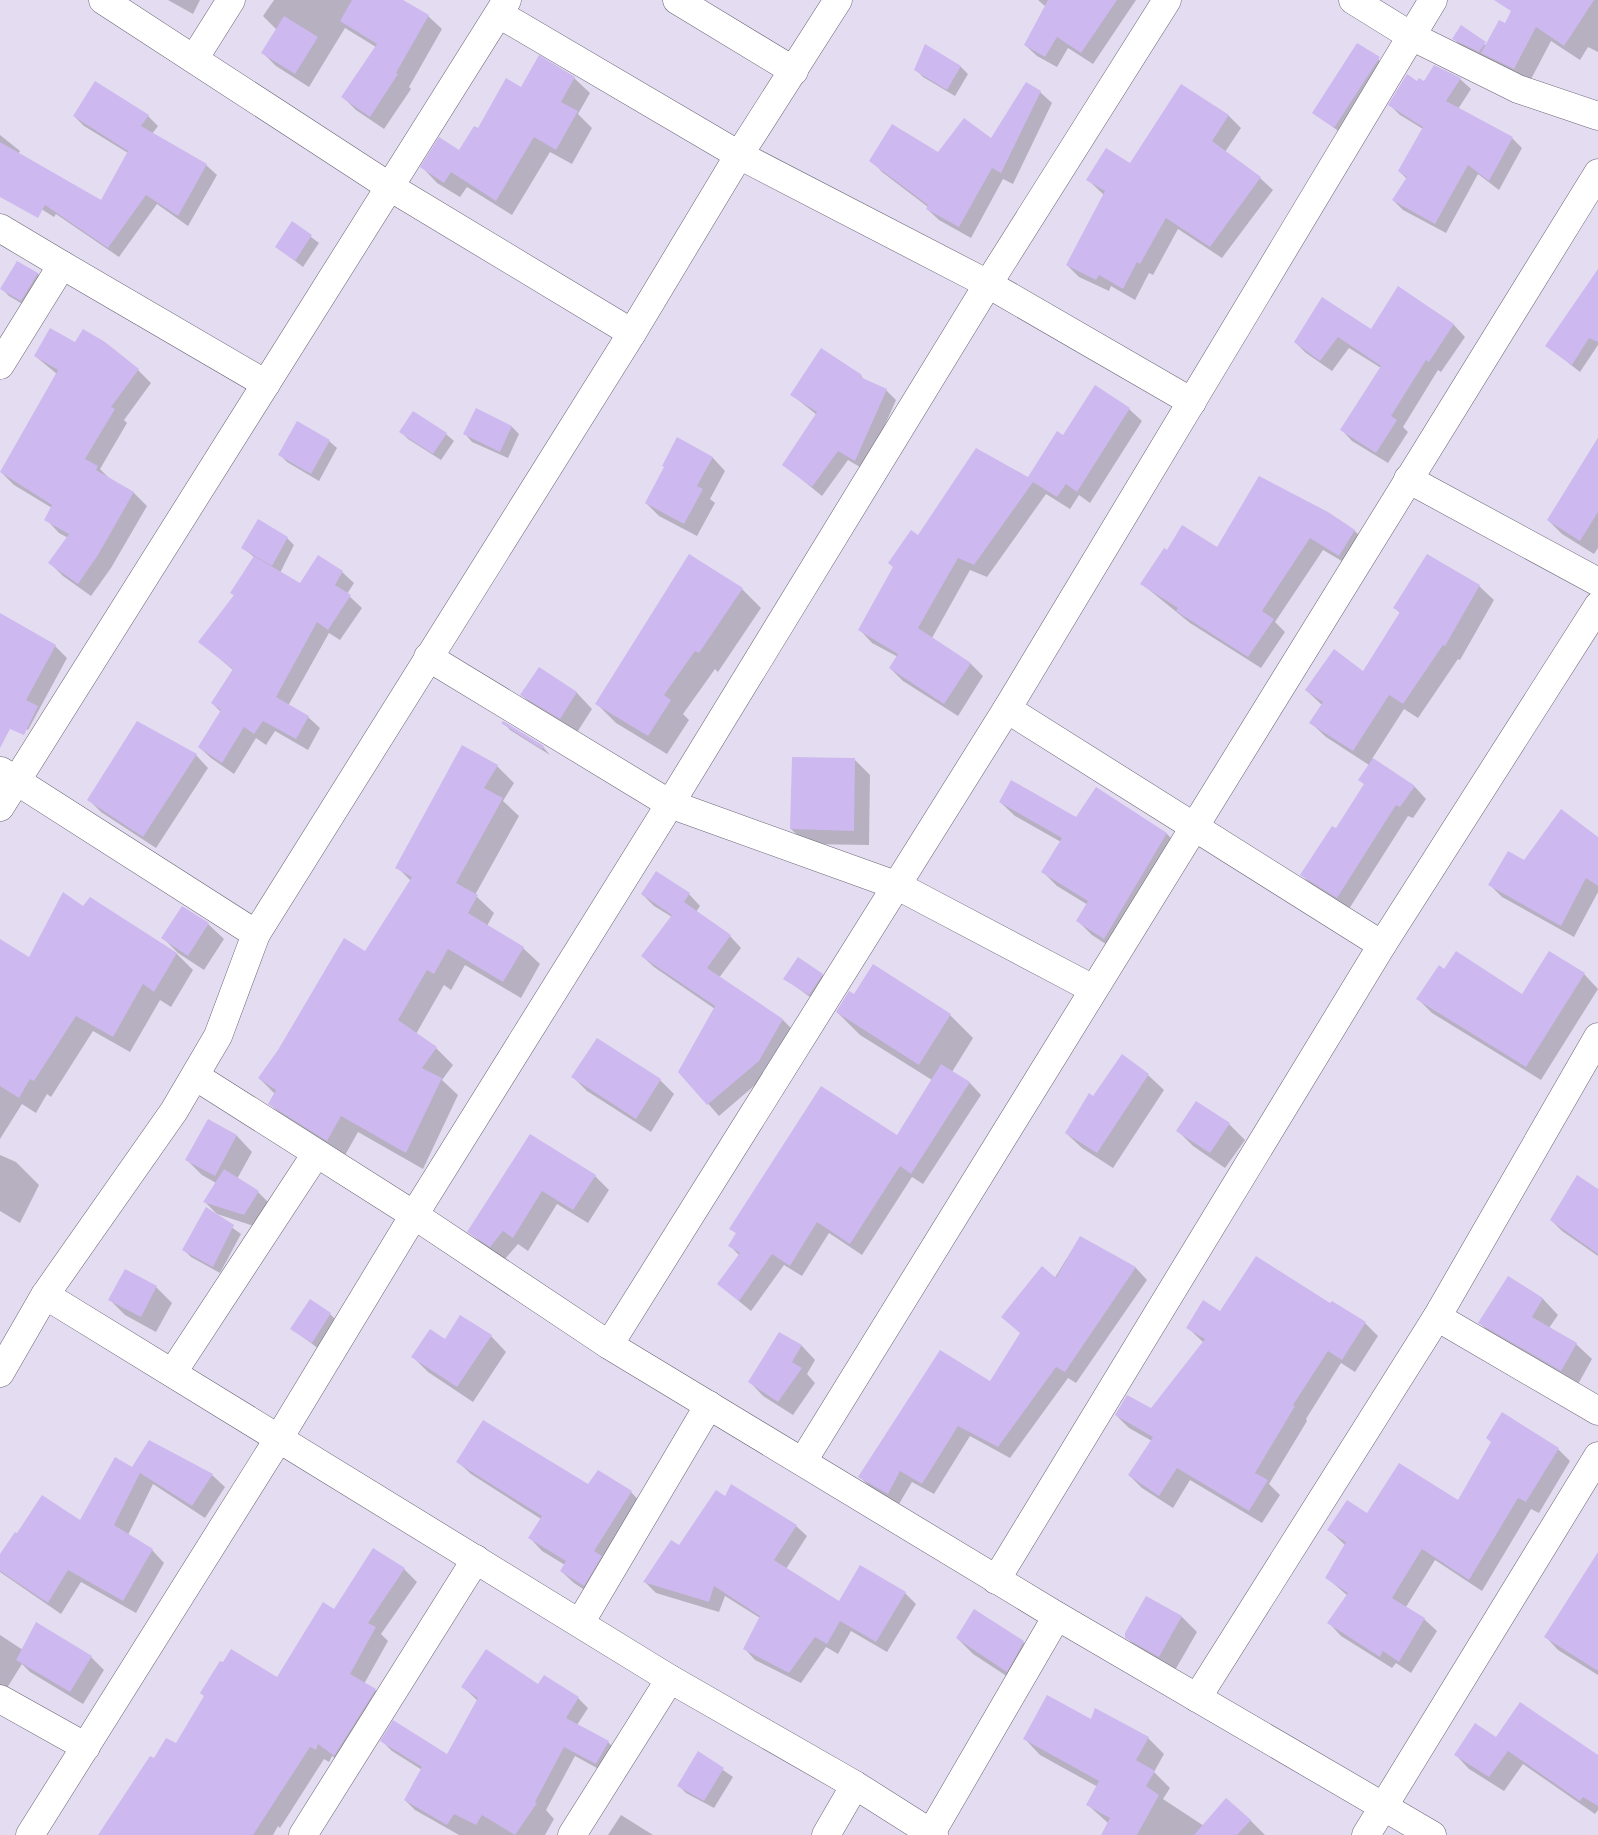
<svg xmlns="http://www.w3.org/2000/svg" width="1598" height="1835" font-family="'Fira Sans Condensed',sans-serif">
	<rect width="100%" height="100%" fill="#e4ddf1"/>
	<g fill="#0003">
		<path d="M168 0H200L193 14Z"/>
		<path d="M274 0H400L428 16 442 29 409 87 411 89 384 129 356 110 343 97 376 47 345 28 309 87 276 66 263 53 277 30 263 16Z"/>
		<path d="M1038 0H1136L1093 64 1068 48 1057 67 1037 56 1025 45 1046 7Z"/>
		<path d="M1519 0H1598V52L1588 47 1580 60 1551 41 1529 83 1497 68 1487 58 1461 46 1454 39 1487 45 1505 25Z"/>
		<path d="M1358 45 1387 66 1342 134 1314 112Z"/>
		<path d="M926 46 961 67 968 74 955 96 923 77 915 69Z"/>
		<path d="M1435 67 1460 79 1471 89 1458 109 1512 138 1522 148 1499 190 1478 174 1446 233 1403 210 1393 200 1407 179 1399 171 1423 129 1400 115 1390 105 1418 83 1424 82Z"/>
		<path d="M574 78 590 93 578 114 592 128 572 164 550 152 512 215 467 187 460 197 437 183 422 167 460 152 479 130 522 89Z"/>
		<path d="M1181 86 1229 116 1241 128 1225 152 1260 178 1273 190 1222 258 1178 229 1153 275 1149 273 1135 300 1111 286 1109 291 1079 277 1067 265 1104 195 1087 179 1130 165Z"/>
		<path d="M1040 92 1052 103 1013 184 1003 179 971 238 939 220 927 209 928 207 882 172 871 160 939 154 991 140Z"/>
		<path d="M74 116H148L158 126 152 134 206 165 217 175 188 226 157 204 119 257 56 214 54 217 0 183V135L20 151 18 154 102 201 128 153 84 126Z"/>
		<path d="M292 223 319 243 303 267 277 247Z"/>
		<path d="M18 262 38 274 45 282 29 308 9 296 2 289Z"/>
		<path d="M1398 288 1454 325 1465 337 1441 372 1438 370 1403 427 1408 432 1388 463 1352 441 1341 429 1381 368 1349 348 1332 371 1306 353 1295 342 1372 330Z"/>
		<path d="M1598 300V345L1580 372 1547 346Z"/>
		<path d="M75 344 138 370 151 383 124 420 127 423 100 469 110 479 134 493 147 506 111 568 91 596 63 576 50 563 68 538 59 533 46 519 52 508 14 485 1 472 57 374 35 356Z"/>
		<path d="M861 376 866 382 886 390 896 400 865 470 848 460 822 496 784 465 817 415 792 395Z"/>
		<path d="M1129 409 1142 421 1090 503 1079 495 1070 509 1046 494 987 577 970 570 932 638 971 664 983 676 958 716 903 681 890 668 898 657 872 643 860 630 918 536 1028 478 1063 437Z"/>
		<path d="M476 410 512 427 519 434 508 458 472 442 465 434Z"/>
		<path d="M401 432 446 434 454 441 441 460 408 439Z"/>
		<path d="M1598 438V548L1594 554 1562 534 1548 520Z"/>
		<path d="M677 439 713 458 725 471 710 499 715 503 697 536 659 516 646 503 665 468Z"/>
		<path d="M329 441 337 448 319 481 287 462 280 455Z"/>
		<path d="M1327 513 1355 531 1366 543 1352 567 1323 550 1275 622 1285 632 1261 668 1190 623 1142 584 1167 551 1217 549Z"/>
		<path d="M287 538 294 545 280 573 300 585 342 572 354 583 347 594 362 608 340 640 329 633 288 706 308 717 320 728 308 750 275 731 266 745 256 738 234 774 211 758 199 747 221 712 212 703 233 670 200 642 235 596 231 593 254 557 243 548Z"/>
		<path d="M1479 586 1494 600 1460 660 1458 659 1418 718 1404 709 1372 759 1415 787 1426 799 1413 818 1408 816 1349 909 1313 887 1302 875 1336 830 1365 785 1360 780 1369 765 1326 737 1311 723 1322 705 1306 690 1364 672 1401 614 1395 608Z"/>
		<path d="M742 589 761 608 718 672 715 669 683 714 689 720 667 754 616 723 597 704Z"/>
		<path d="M0 615 55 646 67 658 28 730 0 711Z"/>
		<path d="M539 669 577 693 592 709 576 734 537 710 522 695Z"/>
		<path d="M503 722 543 747 550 755 510 730Z"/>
		<path d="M196 755 208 768 156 848 101 812 89 800Z"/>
		<path d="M855 760 870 775 869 845 807 844 791 829Z"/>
		<path d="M497 766 514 783 503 801 519 816 475 895 494 913 487 926 523 948 540 964 521 998 465 965 451 990 444 985 416 1034 436 1048 453 1065 442 1080 458 1095 423 1169 358 1132 344 1157 286 1120 269 1103 275 1094 259 1078 365 953 411 881 397 867Z"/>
		<path d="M1000 802 1077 819 1167 834 1181 848 1118 952 1092 935 1078 921 1088 905 1057 886 1043 872 1061 842 1015 816Z"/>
		<path d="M1598 838V892L1574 937 1502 897 1490 885 1524 862Z"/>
		<path d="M656 873 689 894 700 906 696 912 730 936 741 948 719 978 783 1020 794 1031 770 1072 719 1116 679 1071 715 1009 654 967 642 956 672 917 654 906 642 894Z"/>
		<path d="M90 898 177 954 193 970 171 1007 160 1000 130 1052 93 1031 51 1097 47 1094 36 1113 22 1104 0 1139V940L30 959 84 908Z"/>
		<path d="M208 924 224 939 204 970 178 953 163 938Z"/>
		<path d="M1445 971 1523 996 1584 974 1598 989 1541 1080 1432 1013 1418 999Z"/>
		<path d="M822 975 830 982 817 1002 785 979Z"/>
		<path d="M854 996 950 1015 973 1038 952 1072 970 1083 981 1095 923 1184 912 1177 862 1255 829 1233 802 1276 784 1265 751 1311 718 1284 740 1256 729 1245 737 1234 731 1228 897 1136 932 1080 860 1035 837 1012Z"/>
		<path d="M597 1039 660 1080 674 1094 651 1132 587 1091 573 1077Z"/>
		<path d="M1148 1075 1164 1090 1113 1168 1082 1148 1066 1133 1093 1098Z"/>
		<path d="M209 1121 237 1136 252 1152 237 1179 258 1192 271 1205 257 1227 217 1214 205 1202 216 1183 202 1175 187 1160Z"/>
		<path d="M1229 1124 1245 1140 1225 1168 1193 1146 1178 1131Z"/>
		<path d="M530 1135 595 1176 609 1190 588 1223 557 1204 528 1251 518 1244 504 1260 483 1245 469 1231Z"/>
		<path d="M0 1155 16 1162 39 1185 20 1223 0 1211Z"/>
		<path d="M1598 1190V1256L1562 1231 1551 1220Z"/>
		<path d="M206 1209 241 1234 220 1273 191 1257 184 1250Z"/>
		<path d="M1080 1237 1136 1268 1147 1280 1076 1383 1068 1378 1010 1458 970 1436 934 1494 912 1482 899 1504 871 1488 859 1476 990 1383Z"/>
		<path d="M126 1271 156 1287 172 1303 156 1332 125 1315 110 1300Z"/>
		<path d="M1509 1278 1543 1299 1558 1315 1549 1328 1576 1344 1592 1359 1577 1386 1495 1338 1480 1323Z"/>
		<path d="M1331 1305 1365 1323 1378 1336 1355 1372 1341 1363 1306 1419 1307 1421 1269 1484 1280 1495 1262 1523 1190 1480 1173 1508 1142 1488 1129 1475 1152 1441 1129 1428 1116 1415 1152 1410 1204 1343 1188 1328 1221 1312Z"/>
		<path d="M330 1314 337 1321 319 1349 292 1329Z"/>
		<path d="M780 1334 802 1346 815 1360 807 1374 815 1383 793 1415 763 1396 750 1382Z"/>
		<path d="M491 1336 506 1352 473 1402 428 1372 413 1357 445 1340Z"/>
		<path d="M1558 1449 1570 1461 1539 1513 1531 1509 1482 1591 1435 1560 1406 1607 1424 1619 1437 1631 1411 1673 1396 1663 1392 1668 1341 1636 1329 1623 1348 1596 1327 1578 1346 1546 1329 1530 1368 1514 1459 1502Z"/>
		<path d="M458 1462 631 1492 643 1505 597 1598 574 1583 561 1571 565 1565 542 1551 530 1538 541 1519 471 1474Z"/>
		<path d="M133 1468 212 1475 225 1487 205 1518 153 1484 128 1535 152 1550 164 1563 136 1613 81 1582 61 1614 0 1572V1556L81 1522Z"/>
		<path d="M725 1498 796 1526 807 1536 786 1569 839 1602 905 1593 916 1604 887 1652 851 1631 838 1654 826 1647 801 1683 755 1660 745 1649 760 1618 725 1596 719 1612 656 1593 645 1582Z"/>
		<path d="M1598 1565V1675L1558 1650 1545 1636Z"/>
		<path d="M404 1569 417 1582 381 1634 388 1641 364 1684 375 1690 388 1703 348 1768 332 1756 329 1762 324 1759 280 1828 278 1826 273 1835H99L154 1760 277 1679 334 1610Z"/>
		<path d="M1147 1597 1182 1617 1197 1632 1174 1672 1142 1653 1126 1637Z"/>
		<path d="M975 1611 1023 1642 1039 1658 1022 1686 973 1654 957 1638Z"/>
		<path d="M0 1635 23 1650 91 1657 104 1670 83 1704 30 1672 22 1664 5 1691 0 1694Z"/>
		<path d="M539 1685 578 1698 588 1708 577 1725 608 1742 618 1752 606 1773 575 1756 546 1810 554 1819 545 1835H459L415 1810 405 1800 422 1770 392 1751 382 1741 448 1755 478 1701 463 1687Z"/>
		<path d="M1095 1710 1148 1738 1164 1754 1154 1772 1170 1788 1163 1799 1204 1826 1250 1820 1265 1835H1102L1108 1823 1088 1805 1098 1787 1040 1755 1025 1739 1091 1721Z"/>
		<path d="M1496 1739 1598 1756V1810L1595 1814 1523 1764 1504 1791 1469 1769 1455 1754Z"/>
		<path d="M699 1753 733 1777 714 1808 686 1793 679 1786Z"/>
		<path d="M621 1815 653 1835H608Z"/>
	</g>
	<g fill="#cdb8ef">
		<path d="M352 0H403L429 15 396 73 398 74 370 117 341 97 377 44 340 21Z"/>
		<path d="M1048 0H1117L1081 53 1057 37 1045 57 1024 45Z"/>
		<path d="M1494 0H1594L1564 46 1536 27 1514 69 1481 53 1499 20 1505 23 1511 11Z"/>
		<path d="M284 16 318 37 295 74 261 53Z"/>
		<path d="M1461 25 1486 42 1479 52 1452 39Z"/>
		<path d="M1357 43 1380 57 1334 128 1312 113Z"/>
		<path d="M925 44 961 66 947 90 914 70Z"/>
		<path d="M539 55 575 77 561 102 578 111 556 150 534 137 496 201 451 172 444 183 420 167 439 137 459 150 474 126 478 128 506 78 521 87Z"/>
		<path d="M1434 65 1461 78 1446 101 1513 137 1489 181 1468 165 1435 224 1392 200 1407 177 1398 171 1423 127 1388 105 1407 74 1417 81 1419 78 1424 81Z"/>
		<path d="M95 81 149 115 141 126 207 164 178 216 146 195 108 248 45 205 38 218 0 197V142L101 200 128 151 73 116Z"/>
		<path d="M1026 82 1041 91 1001 173 992 168 959 227 926 209 928 205 869 161 892 124 938 152 964 118 991 138Z"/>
		<path d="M1181 84 1229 115 1212 141 1261 177 1210 247 1166 218 1140 264 1137 262 1123 289 1099 275 1096 280 1066 265 1105 191 1086 180 1106 148 1130 163Z"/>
		<path d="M292 221 312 235 295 261 275 247Z"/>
		<path d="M17 261 38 273 21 301 0 289Z"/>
		<path d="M1598 269V342L1589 338 1572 365 1545 346Z"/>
		<path d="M1398 286 1454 324 1429 362 1426 360 1391 416 1397 420 1376 453 1340 430 1381 366 1338 337 1320 361 1294 342 1322 297 1371 329Z"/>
		<path d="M50 328 75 342 83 329 105 342 139 369 111 407 115 409 85 459 98 466 96 470 134 492 98 555 78 584 48 563 69 534 44 520 52 505 0 472 58 370 34 356Z"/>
		<path d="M821 348 862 375 860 377 887 389 855 461 838 451 812 487 782 465 817 412 790 395Z"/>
		<path d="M1095 385 1130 408 1077 492 1066 484 1057 497 1033 482 974 565 958 558 918 628 971 663 944 704 889 668 898 654 858 630 893 567 888 563 911 530 918 535 976 448 1028 477 1057 431 1063 435Z"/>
		<path d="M476 408 512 426 500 452 463 434Z"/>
		<path d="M413 411 447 433 433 454 399 432Z"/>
		<path d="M297 421 330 440 311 474 278 455Z"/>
		<path d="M677 437 713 457 697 486 703 489 684 524 645 503 664 467 662 466Z"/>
		<path d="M1598 438V512L1580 541 1547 520Z"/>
		<path d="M1259 476 1328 512 1355 530 1339 556 1310 538 1262 611 1274 619 1248 657 1176 611 1178 608 1140 584 1164 548 1167 550 1182 525 1217 547Z"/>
		<path d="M258 519 288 537 272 566 241 548Z"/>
		<path d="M689 554 743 588 699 653 695 651 664 695 671 700 648 736 595 704Z"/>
		<path d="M1427 554 1480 585 1445 646 1443 645 1403 704 1389 695 1353 751 1309 723 1323 702 1305 690 1334 649 1363 671 1400 612 1393 608Z"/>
		<path d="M318 555 343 571 335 585 351 595 328 630 317 622 276 697 309 716 296 739 263 721 254 734 244 727 222 763 198 747 221 710 211 703 233 669 198 642 234 595 230 593 254 556 300 583Z"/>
		<path d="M0 613 56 645 26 700 38 706 24 735 10 729 0 748Z"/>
		<path d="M539 667 577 692 560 719 520 695Z"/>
		<path d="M137 721 197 754 143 837 87 800Z"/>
		<path d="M503 721 544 746 542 749 501 723Z"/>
		<path d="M462 745 498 765 484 788 503 798 456 883 478 895 468 913 524 947 503 982 448 949 434 974 427 970 398 1020 437 1047 422 1068 442 1078 406 1153 341 1116 327 1141 268 1104 276 1090 258 1078 278 1050 344 938 365 951 412 877 395 868Z"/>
		<path d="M792 757 855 758 854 831 790 829Z"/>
		<path d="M1373 758 1415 786 1400 807 1396 805 1337 898 1300 875 1332 826 1336 828 1364 784 1358 780Z"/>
		<path d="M1011 780 1076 817 1096 787 1167 833 1104 939 1076 921 1088 901 1041 872 1062 838 999 802Z"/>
		<path d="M1561 809 1598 837V886L1586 878 1561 926 1488 885 1508 851 1524 860Z"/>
		<path d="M656 871 690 893 684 902 731 935 707 968 783 1019 759 1061 707 1105 678 1072 715 1006 641 956 672 915 641 894Z"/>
		<path d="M63 892 83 906 90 897 177 953 154 992 143 984 113 1037 76 1016 34 1081 30 1079 19 1098 0 1086V939L29 957Z"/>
		<path d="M182 906 209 923 188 956 161 938Z"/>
		<path d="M1456 951 1522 994 1549 951 1585 973 1526 1067 1416 999 1439 965 1444 969Z"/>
		<path d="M798 957 823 974 809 995 783 979Z"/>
		<path d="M873 964 951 1014 919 1065 836 1012 849 991 854 994Z"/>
		<path d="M597 1038 661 1079 636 1119 571 1077Z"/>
		<path d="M1122 1054 1149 1074 1097 1153 1065 1133 1089 1093 1093 1096Z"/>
		<path d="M941 1064 970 1082 911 1174 900 1166 850 1244 817 1222 790 1266 772 1254 739 1301 717 1284 740 1253 728 1246 736 1233 729 1229 821 1086 897 1135Z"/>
		<path d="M1196 1101 1230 1123 1210 1153 1176 1131Z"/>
		<path d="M208 1119 237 1135 215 1176 185 1160Z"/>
		<path d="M530 1134 596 1175 573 1210 542 1191 513 1238 503 1231 490 1247 467 1232Z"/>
		<path d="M224 1169 259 1191 244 1215 203 1202Z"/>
		<path d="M1577 1175 1598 1189V1254L1550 1220Z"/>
		<path d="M206 1207 234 1225 213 1267 182 1250Z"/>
		<path d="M1080 1236 1136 1267 1065 1372 1056 1367 998 1447 958 1426 922 1484 900 1471 888 1494 858 1477 940 1350 990 1381 1020 1333 1001 1317 1042 1266 1056 1278Z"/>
		<path d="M1256 1256 1330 1303 1332 1301 1366 1322 1342 1360 1328 1351 1293 1405 1295 1406 1255 1473 1268 1480 1249 1511 1177 1468 1159 1496 1128 1475 1153 1437 1115 1415 1127 1395 1151 1408 1205 1339 1186 1328 1203 1300 1220 1311Z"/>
		<path d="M125 1269 157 1286 141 1317 108 1300Z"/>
		<path d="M1508 1276 1543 1298 1532 1317 1577 1343 1561 1371 1478 1323Z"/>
		<path d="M310 1299 331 1313 312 1343 290 1329Z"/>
		<path d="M460 1315 492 1335 457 1387 411 1357 430 1329 445 1339Z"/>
		<path d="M779 1332 802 1345 792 1362 802 1368 778 1402 748 1382Z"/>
		<path d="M1502 1412 1559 1448 1526 1502 1518 1498 1469 1580 1422 1549 1392 1598 1425 1618 1399 1662 1383 1651 1380 1657 1327 1623 1348 1593 1325 1578 1346 1542 1327 1530 1347 1500 1367 1513 1399 1463 1458 1500 1491 1442 1486 1438Z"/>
		<path d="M483 1420 588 1484 598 1470 632 1491 594 1551 602 1556 584 1586 560 1571 566 1561 528 1538 542 1516 456 1462Z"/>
		<path d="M149 1440 213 1474 192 1506 140 1473 114 1525 153 1549 123 1601 68 1570 48 1603 0 1571V1554L15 1532 17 1533 42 1495 80 1520 115 1457 132 1467Z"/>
		<path d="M731 1484 797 1525 774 1560 839 1601 860 1565 906 1592 876 1642 840 1621 827 1644 815 1637 789 1673 743 1649 760 1616 714 1586 709 1602 643 1582 671 1540 679 1545 716 1490 725 1496Z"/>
		<path d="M373 1548 405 1568 368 1623 376 1627 350 1674 376 1689 334 1756 318 1744 316 1750 310 1747 253 1835H98L150 1756 154 1758 166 1738 176 1743 204 1696 200 1693 220 1661 223 1662 231 1649 277 1677 323 1602 334 1609Z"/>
		<path d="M1598 1552V1671L1544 1637Z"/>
		<path d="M1146 1596 1182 1616 1159 1657 1125 1638V1633Z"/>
		<path d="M974 1609 1024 1641 1007 1672 956 1638Z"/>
		<path d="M36 1622 92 1656 70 1692 16 1660Z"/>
		<path d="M486 1649 538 1684 544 1675 579 1697 566 1718 609 1741 596 1764 564 1747 535 1802 537 1803 515 1835 482 1815 476 1825 454 1814 447 1825 404 1800 422 1767 380 1741 393 1720 447 1754 478 1698 461 1687Z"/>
		<path d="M1047 1695 1091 1719 1095 1708 1149 1737 1136 1760 1155 1771 1146 1786 1159 1795 1137 1835H1101L1110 1818 1086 1805 1099 1781 1023 1739Z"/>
		<path d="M1520 1702 1598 1755V1806L1583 1797 1580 1801 1508 1751 1489 1777 1454 1755 1475 1723 1496 1737Z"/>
		<path d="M698 1751 724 1768 704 1801 677 1786Z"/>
		<path d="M1226 1798 1251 1820 1237 1835H1194Z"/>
	</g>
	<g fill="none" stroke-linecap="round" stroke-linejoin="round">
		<defs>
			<g id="minor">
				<path d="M103 0 390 187 632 333"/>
				<path d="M677 0 794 71"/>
				<path d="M1353 0 1411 36 1518 89 1598 116"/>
				<path d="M499 14 739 155 988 284 1192 402"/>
				<path d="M194 59 231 0"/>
				<path d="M0 228 62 265"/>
				<path d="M0 365 62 265 266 384"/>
				<path d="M1408 479 1598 582"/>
				<path d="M428 657 670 804 898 886 1093 989"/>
				<path d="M1007 709 1382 945"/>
				<path d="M1 771 256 934"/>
				<path d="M0 807 507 0"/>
				<path d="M195 1076 414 1215 609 1345 1057 1616 1432 1835"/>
				<path d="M45 1295 670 1679 855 1785 934 1835"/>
				<path d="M1437 1317 1598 1411"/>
				<path d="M609 1345 1007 709 1433 0"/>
				<path d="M173 1372 316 1154"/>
				<path d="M0 1373 45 1295 174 1111 218 1036 256 934 632 333 739 155 838 0"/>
				<path d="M803 1461 1598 173"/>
				<path d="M996 1580 1382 945 1598 606"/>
				<path d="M580 1623 709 1405"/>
				<path d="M1197 1698 1437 1317 1598 1037"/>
				<path d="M0 1699 86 1747"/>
				<path d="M931 1833 1057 1616"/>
				<path d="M30 1835 279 1438 414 1215 670 804 988 284 1167 0"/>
				<path d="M303 1835 476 1559"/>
				<path d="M572 1835 670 1679"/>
				<path d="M826 1835 855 1785"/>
				<path d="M1366 1835 1598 1456"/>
			</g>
		</defs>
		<use href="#minor" stroke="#696374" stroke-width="29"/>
		<use href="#minor" stroke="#fff" stroke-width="28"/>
	</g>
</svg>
